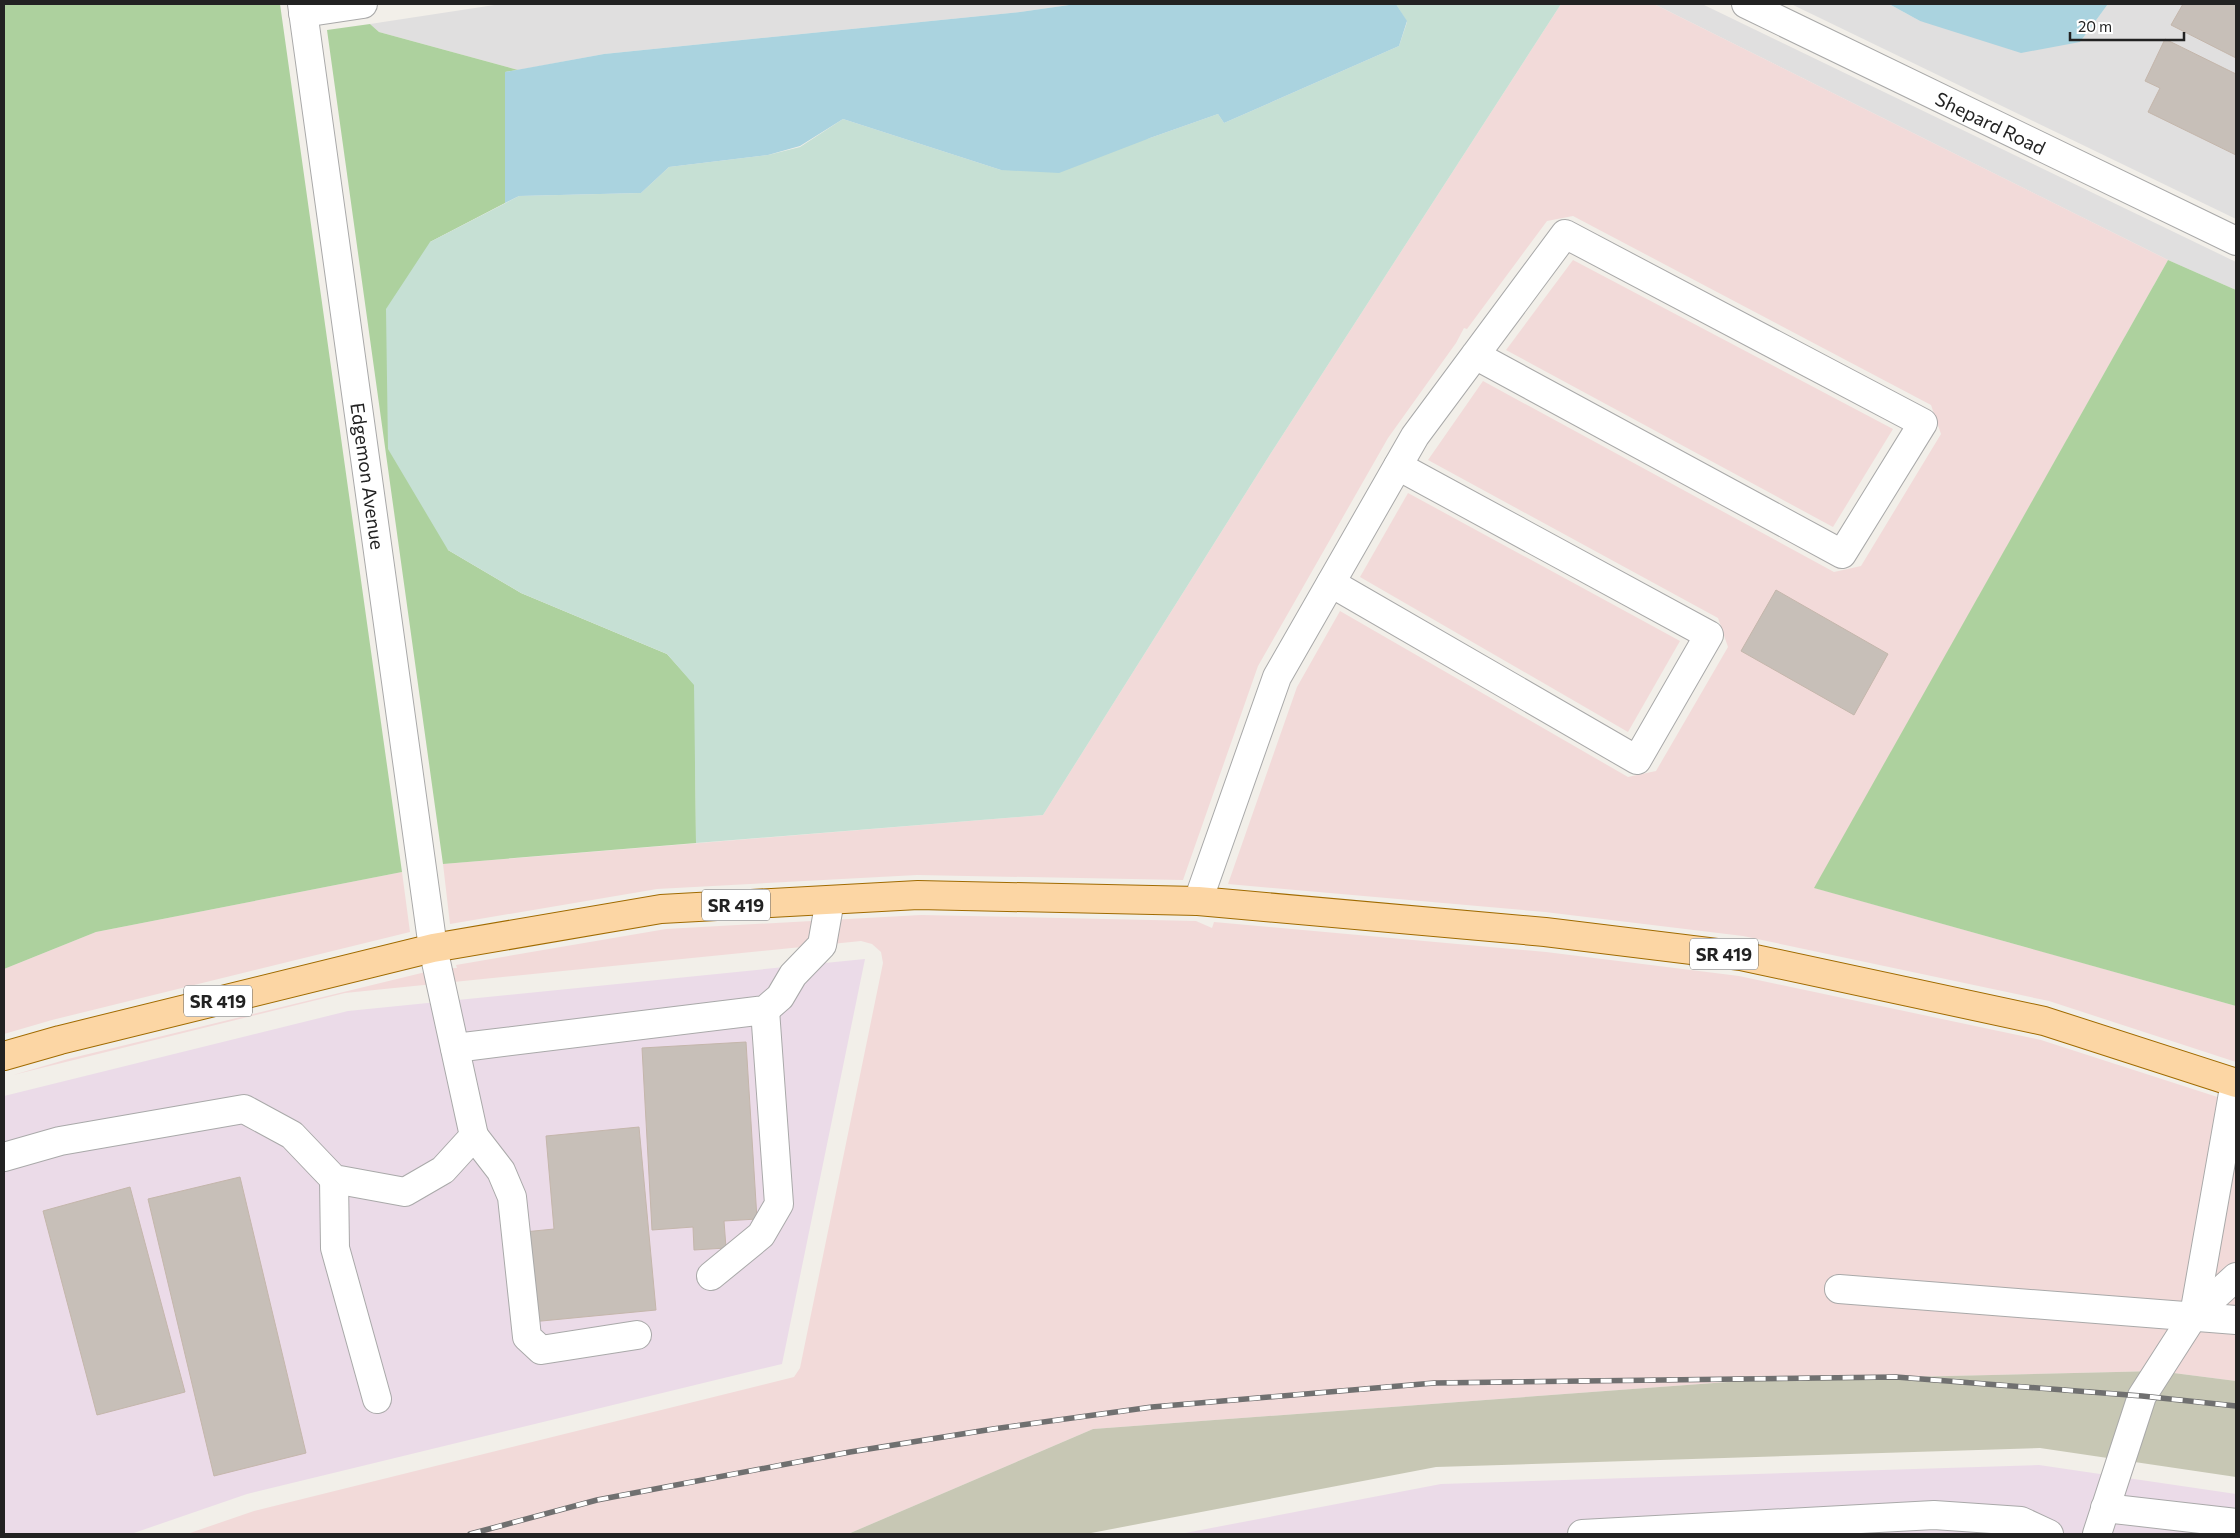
<svg xmlns="http://www.w3.org/2000/svg" width="2240" height="1538" font-family="Commissioner,sans-serif">
	<rect width="100%" height="100%" fill="#f2efe9"/>
	<g fill="#e0dfdf">
		<path d="M501 4H1076L1020 12 604 54 518 70 379 32 370 24Z"/>
		<path d="M1654 4H1702L2236 262V290L2168 260Z"/>
		<path d="M1791 4H1889L1920 21 2080 42 2108 4H2236V219Z"/>
	</g>
	<g fill="#f2dad9">
		<path d="M1561 4H1654L2168 260 1815 888 2236 1006V1062L2049 1001 1743 936 1545 912 1228 884 1297 687 1340 611 1628 777 1656 771 1728 647 1718 618 1428 460 1483 381 1834 572 1861 566 1941 434 1931 405 1573 216 1547 221 1467 329 1464 328 1456 343 1388 438 1258 666 1183 880 917 875 657 889 450 924 443 864 1043 815 1271 453Z"/>
		<path d="M1573 260 1893 429 1833 527 1506 350Z"/>
		<path d="M1408 493 1680 641 1628 732 1360 577Z"/>
		<path d="M402 872 410 932 52 1020 4 1034V969L96 932Z"/>
		<path d="M921 915 1196 921 1212 928 1214 922 1546 952 1739 976 2041 1040 2236 1103V1381L2158 1371 1741 1381 1093 1429 848 1534H187L254 1511 794 1377 800 1368 883 963 881 952 872 944 861 941 345 993 13 1075 68 1059 438 969 457 968 456 965 666 929Z"/>
	</g>
	<g fill="#ebdbe8">
		<path d="M865 959 782 1364 247 1494 131 1534H4V1096L348 1011Z"/>
		<path d="M2039 1465 2236 1494V1534H1180L1441 1484Z"/>
	</g>
	<path fill="#c7c7b4" d="M2158 1371 2236 1381V1477L2040 1448 1436 1467 1086 1534H848L1093 1429 1741 1381Z"/>
	<g fill="#add19e">
		<path d="M4 4H280L402 872 96 932 4 969Z"/>
		<path d="M370 24 379 32 518 70 505 72V203L430 242 448 550 521 593 667 654 695 685 696 843 443 864 327 30Z"/>
		<path d="M2168 260 2236 290V1006L1814 888Z"/>
	</g>
	<path fill="#c6e0d4" d="M1396 4H1561L1271 453 1043 815 696 843 694 685 667 654 521 593 448 550 388 449 386 309 430 242 519 196 641 193 669 167 768 155 800 147 843 119 1001 170 1150 138 1218 114 1224 123 1399 46 1407 22Z"/>
	<g fill="#aad3df">
		<path d="M1076 4H1396L1407 21 1399 46 1224 123 1218 114 1150 138 1059 173 1001 170 843 119 800 146 768 155 669 167 641 193 519 196 505 203V72L604 54 1020 12Z"/>
		<path d="M1889 4H2108L2080 42 2021 53 1920 21Z"/>
	</g>
	<g fill="#c7bfb8" stroke="#c4b6ab">
		<path d="M2183 4H2236V58L2171 25Z"/>
		<path d="M2165 39 2236 74V155L2148 112 2160 88 2145 81Z"/>
		<path d="M1776 590 1888 654 1854 715 1741 651Z"/>
		<path d="M746 1042 757 1219 724 1221 726 1248 694 1250 693 1227 652 1230 642 1048Z"/>
		<path d="M639 1127 656 1310 531 1322 524 1232 554 1229 546 1136Z"/>
		<path d="M240 1177 306 1453 214 1476 148 1199Z"/>
		<path d="M130 1187 185 1392 97 1415 43 1211Z"/>
	</g>
	<g fill="none" stroke-linecap="round" stroke-linejoin="round">
		<defs>
			<g id="minor">
				<path id="s1" d="M1746 4 2236 241"/>
				<path d="M303 13 363 4"/>
				<path d="M1331 583 1637 760 1709 635 1398 466"/>
				<path d="M1198 901 1277 677 1415 436 1565 234 1923 423 1842 554 1475 355"/>
				<path d="M455 1048 765 1010 780 997 793 975 822 945 830 900"/>
				<path d="M474 1136 501 1171 512 1197 527 1337 541 1350 637 1335"/>
				<path d="M4 1157 60 1141 244 1109 292 1135 334 1179 405 1192 443 1170 474 1136 433 948 302 4"/>
				<path d="M334 1179 335 1248 377 1399"/>
				<path d="M711 1276 761 1235 779 1204 765 1010"/>
				<path d="M1839 1289 2236 1320"/>
				<path d="M2194 1315 2235 1082"/>
				<path d="M2105 1508 2236 1523"/>
				<path d="M1582 1534 1934 1515 2021 1521 2049 1534"/>
				<path d="M2097 1534 2142 1396 2194 1315 2236 1277"/>
			</g>
			<path id="major" d="M4 1056 60 1040 433 948 661 909 918 895 1198 901 1545 932 1741 956 2044 1021 2236 1083"/>
		</defs>
		<use href="#minor" stroke="#a9a9a9" stroke-width="30"/>
		<use href="#major" stroke="#a06b00" stroke-width="30"/>
		<use href="#minor" stroke="#fff" stroke-width="28"/>
		<use href="#major" stroke="#fcd6a4" stroke-width="28"/>
		<defs>
			<path id="rail" d="M470 1534 597 1500 850 1452 993 1429 1152 1407 1434 1383 1896 1377 2142 1396 2236 1406"/>
		</defs>
		<use href="#rail" stroke="#707070" stroke-width="5.5"/>
		<use href="#rail" stroke="#fff" stroke-width="4" stroke-dasharray="11" stroke-linecap="butt"/>
	</g>
	<g text-anchor="middle" dominant-baseline="central" stroke-width="4" stroke-linejoin="round" paint-order="stroke">
		<g fill="#fff" stroke="#646464" stroke-width="1">
			<rect x="702" y="889.5" width="68" height="31" rx="4"/>
			<rect x="1690" y="938.5" width="68" height="31" rx="4"/>
			<rect x="184" y="985.5" width="68" height="31" rx="4"/>
		</g>
		<g font-size="18" font-weight="bold" fill="#222">
			<text x="736" y="905">SR 419</text>
			<text x="1724" y="954">SR 419</text>
			<text x="218" y="1001">SR 419</text>
		</g>
		<g font-size="19" fill="#222" stroke="#fff">
			<text stroke="none"><textPath href="#s1" startOffset="272">Shepard Road</textPath></text>
			<text transform="translate(368 476) rotate(82)">Edgemon Avenue</text>
		</g>
	</g>
	<rect width="2240" height="1538" fill="none" stroke="#222222" stroke-width="10"/>
	<path d="M2070 32v8h114v-8" fill="none" stroke="#222222" stroke-width="2.5"/>
	<text x="2078" y="32" font-size="15" fill="#222222" stroke="#ffffff" stroke-width="4" paint-order="stroke">20 m</text>
</svg>
